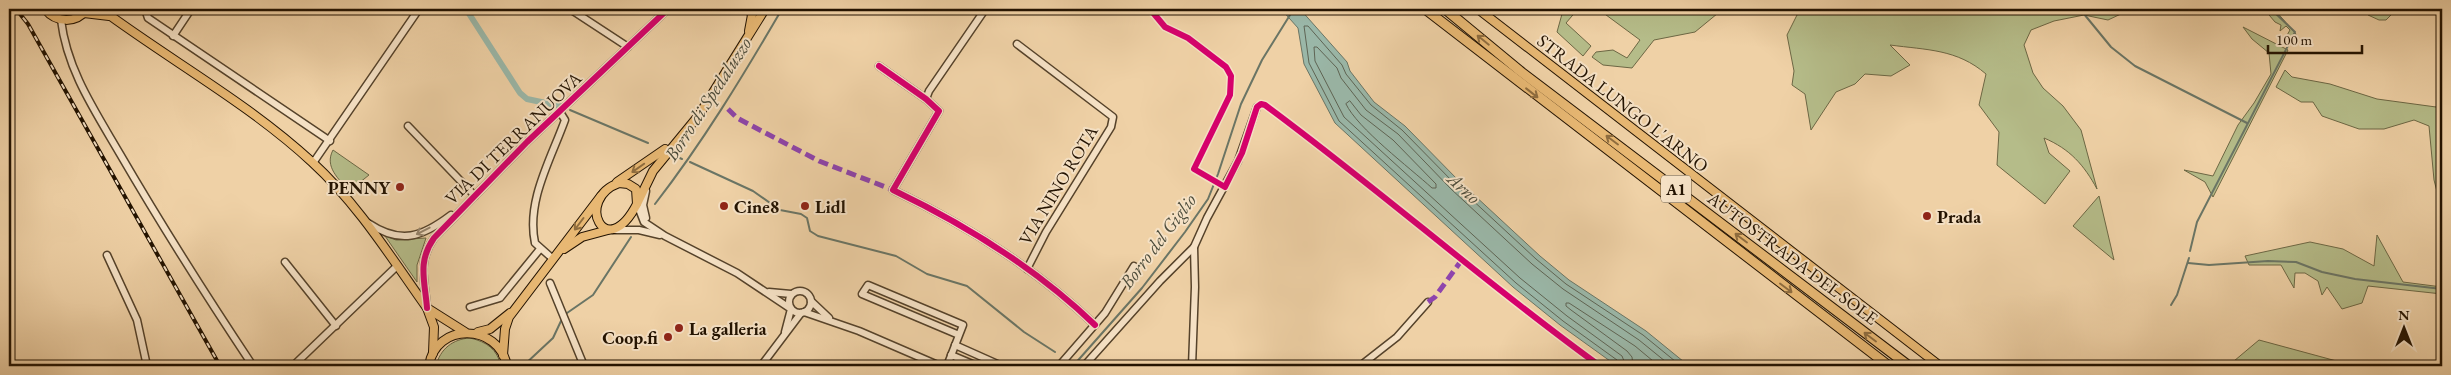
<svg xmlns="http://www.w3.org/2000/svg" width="2451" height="375" font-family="'EB Garamond',serif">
	<rect width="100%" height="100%" fill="#efd1a6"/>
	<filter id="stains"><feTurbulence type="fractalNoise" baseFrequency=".004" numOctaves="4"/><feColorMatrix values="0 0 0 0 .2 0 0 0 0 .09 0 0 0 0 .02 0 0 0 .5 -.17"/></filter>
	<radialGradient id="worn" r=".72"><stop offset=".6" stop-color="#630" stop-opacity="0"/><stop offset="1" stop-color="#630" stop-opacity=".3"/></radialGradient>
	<g fill="#b5bc89" stroke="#6c6744">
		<path d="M1567 9H1578L1566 23 1591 46 1583 56 1557 32 1562 14Z"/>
		<path d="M1598 9H1723L1695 32 1654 40 1632 68 1603 65 1592 57 1596 52 1613 50 1627 58 1640 40Z"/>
		<path d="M1795 9H2126L2123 13 2108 20 2084 15 2054 21 2031 30 2024 45 2033 73 2043 88 2063 106 2081 130 2097 189C2084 165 2070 149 2044 138L2049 153 2070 171 2045 204 1997 165 1999 132 1979 105 1986 74C1957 49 1927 50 1890 45L1910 65 1891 76 1865 74 1855 84 1836 92 1811 130 1805 94 1792 85 1794 71 1787 35 1798 13Z"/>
		<path d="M2264 9H2274L2296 34 2292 44 2286 37 2290 30 2286 26 2280 31 2281 25 2275 22Z"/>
		<path d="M2366 9H2391V15L2386 20H2379L2368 15Z"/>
		<path d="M2243 27 2288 50 2213 197 2205 182 2184 170 2213 176 2238 125 2254 103 2271 74 2269 53 2252 39Z"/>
		<path d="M2285 70 2292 77 2330 84 2377 99 2436 107 2442 97V211L2434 180 2429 126 2414 120 2384 129H2359L2322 116 2313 102H2301L2276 87Z"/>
		<path d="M333 150 369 175 349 191C339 179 324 167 333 150Z"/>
		<path d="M2099 196 2114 260 2073 226Z"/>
		<path d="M2377 235 2403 282 2442 287V294L2368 286 2362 303 2342 309 2327 287 2322 295 2318 281 2305 273H2295L2294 288 2281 265H2249L2245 256 2310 242 2343 249 2374 266Z"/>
		<path d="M385 236 396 240 426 238 417 265V282Z"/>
		<path d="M470 338C487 342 497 349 501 366H436C440 349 453 339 470 338Z"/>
		<path d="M2259 340 2355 366H2241L2234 361Z"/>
	</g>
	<path fill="#9ab7a8" stroke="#6a7565" d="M1281 9H1300L1347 62 1350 71 1374 102 1405 126 1459 181 1540 256 1569 280 1646 331 1689 366H1617L1560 325 1513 287 1335 123 1304 64 1298 28Z"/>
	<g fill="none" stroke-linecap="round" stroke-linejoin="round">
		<g stroke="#5e6454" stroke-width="1">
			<path d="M1350 101 1361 115 1393 140 1436 184V188H1432C1410 168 1357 128 1346 104Z"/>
			<path d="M1620 366 1617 360 1563 321 1516 283 1339 121 1309 63 1304 26H1308L1342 65 1346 74 1371 105 1402 130 1455 184 1536 259 1566 284 1643 335 1681 366"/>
			<path d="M1626 366 1622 356 1567 316 1520 278 1344 117 1315 61 1314 47H1317L1337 68 1341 78 1366 110 1398 134 1451 189 1532 264 1563 289 1639 340 1671 366"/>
			<path d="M1633 366 1632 357 1627 351 1571 310 1566 306V303H1569L1635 346 1659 366"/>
		</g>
		<g stroke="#6a7565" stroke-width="2">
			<path d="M2084 14 2111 47 2135 66 2247 123"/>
			<path d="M570 110 648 143"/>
			<path d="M675 156 682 159"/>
			<path d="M690 162 753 191 780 210 801 214 807 218 810 231 818 236 896 256 927 274 967 286 1024 332 1055 352"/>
			<path d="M655 204C703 142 743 76 782 9"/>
			<path d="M2190 251 2197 222 2295 32 2271 9"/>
			<path d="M2188 263 2209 265 2268 261 2296 262 2322 272 2355 279 2442 289"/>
			<path d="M2171 305 2177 295 2189 258"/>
			<path d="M567 313 593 295 631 237"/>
			<path d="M523 366 553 338 561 321"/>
			<path d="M1073 366 1142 288 1185 232 1208 199 1218 174 1241 104 1262 60 1290 15"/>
		</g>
		<path stroke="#9ab7a8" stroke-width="6" d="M466 9 520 93 527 99 560 106"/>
		<defs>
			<g id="minor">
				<path d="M145 9 148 18 330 141"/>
				<path d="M570 9 628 47"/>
				<path d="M61 20C67 70 95 111 120 154 162 226 207 297 253 366"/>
				<path d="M173 36 191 9"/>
				<path d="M1017 44 1113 117 1111 127 1046 232 1027 269"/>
				<path d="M879 66 926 99 939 111 893 190C966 225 1036 268 1095 325"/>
				<path d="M926 99 929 91 984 11"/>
				<path d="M408 126 475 196"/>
				<path d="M313 163 419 9"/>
				<path d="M646 191 643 205 646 218"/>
				<path d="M637 204 644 222 665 236 737 273 791 309 785 332"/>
				<path d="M368 223C401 245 422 237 451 215"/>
				<path d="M613 230H639L660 235"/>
				<path d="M107 255 137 320 147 366"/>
				<path d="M553 259 535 243C526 201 551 159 565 120L560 112"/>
				<path d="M285 262 336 326"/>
				<path d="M550 283 584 366"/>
				<circle cx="800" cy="302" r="11"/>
				<path d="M769 292 791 294"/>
				<path d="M811 301 829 318"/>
				<path d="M470 307 500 298 540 249"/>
				<path d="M427 308C425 281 417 262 434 238L527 142 668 9"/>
				<path d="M804 312 859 331 940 366"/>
				<path d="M955 345 1002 366"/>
				<path d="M951 355 977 366"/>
				<path d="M293 366 397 266"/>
				<path d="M761 366 801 313"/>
				<path d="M947 366 963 325 868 285 862 294 959 335"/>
				<path d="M1059 366 1105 313 1134 266"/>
				<path d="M1084 366 1160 281 1194 247"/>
				<path d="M1192 366 1195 287 1194 247 1207 218 1238 161 1257 107"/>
				<path d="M1360 366 1397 337 1428 302"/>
			</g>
			<g id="major">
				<path d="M45 9C56 23 76 24 87 9"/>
				<path d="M101 9C171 61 248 103 312 162 358 204 392 259 427 308L434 327 433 353"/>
				<path d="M1478 9 1940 366"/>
				<path d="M84 13 109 16"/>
				<path d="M749 31 752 15 749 9"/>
				<path d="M617 182 665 149"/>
				<path d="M619 183 628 184 636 189 637 204C605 265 574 199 619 183Z"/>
				<path d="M637 204 653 171 699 115 765 9"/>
				<path d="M564 249 582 237 608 230"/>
				<path d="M427 308 465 332"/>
				<path d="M478 332 490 329 510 313"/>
				<path d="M503 355 505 329 509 317 601 196"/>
				<path d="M429 366C435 322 499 323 507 366"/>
			</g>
			<g id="highway">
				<path d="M1425 9 1889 366"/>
				<path d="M1445 9 1520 71 1909 366"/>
			</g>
		</defs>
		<use href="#minor" stroke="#55422a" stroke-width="9"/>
		<use href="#major" stroke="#221200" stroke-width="10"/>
		<use href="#highway" stroke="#221200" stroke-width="11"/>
		<use href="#minor" stroke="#f5e1c5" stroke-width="6"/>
		<use href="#major" stroke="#e8b873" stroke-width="8"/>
		<use href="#highway" stroke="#e8b873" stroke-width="9"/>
		<defs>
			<path id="rail" d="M16 9 28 24 220 366"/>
		</defs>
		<use href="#rail" stroke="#221200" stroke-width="4"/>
		<use href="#rail" stroke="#f5e1c5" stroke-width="2" stroke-dasharray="5.5" stroke-linecap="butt"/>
		<g stroke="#8e44ad" stroke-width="5" stroke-dasharray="10 5" stroke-linecap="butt">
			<path d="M728 109 737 118 819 161 893 190"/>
			<path d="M1428 302 1435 297 1461 261"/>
		</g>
		<defs>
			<g id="cycleway">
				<path d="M1150 9 1165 27 1188 38 1226 67 1231 76 1230 95 1194 169 1225 187 1242 153 1257 107 1261 104 1265 105C1379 189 1485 283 1600 366"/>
				<path d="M879 66 926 99 939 111 893 190C966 225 1036 268 1095 325"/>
				<path d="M427 308C425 281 417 262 434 238L527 142 668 9"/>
			</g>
		</defs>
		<use href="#cycleway" stroke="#f5e1c5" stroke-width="9"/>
		<use href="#cycleway" stroke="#d6006c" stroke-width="6"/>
	</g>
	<defs><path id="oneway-shaft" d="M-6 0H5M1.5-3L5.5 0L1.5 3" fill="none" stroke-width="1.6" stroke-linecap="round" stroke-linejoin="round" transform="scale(1.25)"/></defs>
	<g stroke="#8f6d3f">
		<use href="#oneway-shaft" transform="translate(1483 40) rotate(-141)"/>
		<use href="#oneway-shaft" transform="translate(1532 93) rotate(38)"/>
		<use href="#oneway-shaft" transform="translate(1612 140) rotate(-143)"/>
		<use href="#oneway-shaft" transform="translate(638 168) rotate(145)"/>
		<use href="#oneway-shaft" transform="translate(579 224) rotate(127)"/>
		<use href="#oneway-shaft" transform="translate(1741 238) rotate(-143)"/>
		<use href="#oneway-shaft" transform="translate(1786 288) rotate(37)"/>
		<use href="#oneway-shaft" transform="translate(1870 337) rotate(-143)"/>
	</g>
	<use stroke="#96846c" href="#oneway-shaft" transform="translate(423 231) rotate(153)"/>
	<g fill="#8f2418" stroke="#f5e1c5" stroke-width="2">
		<circle cx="400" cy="187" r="5"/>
		<circle cx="724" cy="206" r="5"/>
		<circle cx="805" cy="206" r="5"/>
		<circle cx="1927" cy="216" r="5"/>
		<circle cx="679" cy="328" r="5"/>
		<circle cx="668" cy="337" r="5"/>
	</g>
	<g text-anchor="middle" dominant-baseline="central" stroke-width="4" stroke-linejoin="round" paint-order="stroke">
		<rect fill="#f5e1c5" stroke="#61503b" stroke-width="1" x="1661" y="175.5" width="30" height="27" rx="4"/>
		<g font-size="16" font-weight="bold" fill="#221200">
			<text x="1676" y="189">A1</text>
		</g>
		<g font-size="18" fill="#221200" stroke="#f5e1c5">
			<text transform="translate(1623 103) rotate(38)">STRADA LUNGO L'ARNO</text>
			<text transform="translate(513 138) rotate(-44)">VIA DI TERRANUOVA</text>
			<text transform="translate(1058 185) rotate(-59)">VIA NINO ROTA</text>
			<text transform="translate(1793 258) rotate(37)">AUTOSTRADA DEL SOLE</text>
		</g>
		<g font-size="18" font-weight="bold" fill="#221200" stroke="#f5e1c5" text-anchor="start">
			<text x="390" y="187" text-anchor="end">PENNY</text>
			<text x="734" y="206">Cine8</text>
			<text x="815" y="206">Lidl</text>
			<text x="1937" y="216">Prada</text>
			<text x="689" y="328">La galleria</text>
			<text x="658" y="337" text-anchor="end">Coop.fi</text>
		</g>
		<g font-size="19" font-style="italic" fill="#4c4c3b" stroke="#f5e1c5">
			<text transform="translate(708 99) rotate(-57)">Borro di Spedaluzzo</text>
			<text transform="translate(1464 188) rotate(42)">Arno</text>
			<text transform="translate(1158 241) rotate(-53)">Borro del Giglio</text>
		</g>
	</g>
	<rect width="2451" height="375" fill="none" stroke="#efd1a6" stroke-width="30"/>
	<rect x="10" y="10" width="2431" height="355" fill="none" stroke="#221200" stroke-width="2.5"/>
	<rect x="15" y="15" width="2421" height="345" fill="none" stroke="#221200"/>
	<g transform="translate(2404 328)" stroke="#f5e1c5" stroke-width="4" paint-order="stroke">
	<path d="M0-4L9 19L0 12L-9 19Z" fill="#221200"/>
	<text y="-8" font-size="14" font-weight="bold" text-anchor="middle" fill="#221200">N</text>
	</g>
	<path d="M2268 45v8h94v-8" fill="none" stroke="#221200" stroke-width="2.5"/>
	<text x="2276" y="45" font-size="15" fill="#221200" stroke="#f5e1c5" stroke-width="4" paint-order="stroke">100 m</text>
	<rect width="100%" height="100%" filter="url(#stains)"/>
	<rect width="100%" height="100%" fill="url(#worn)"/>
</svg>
